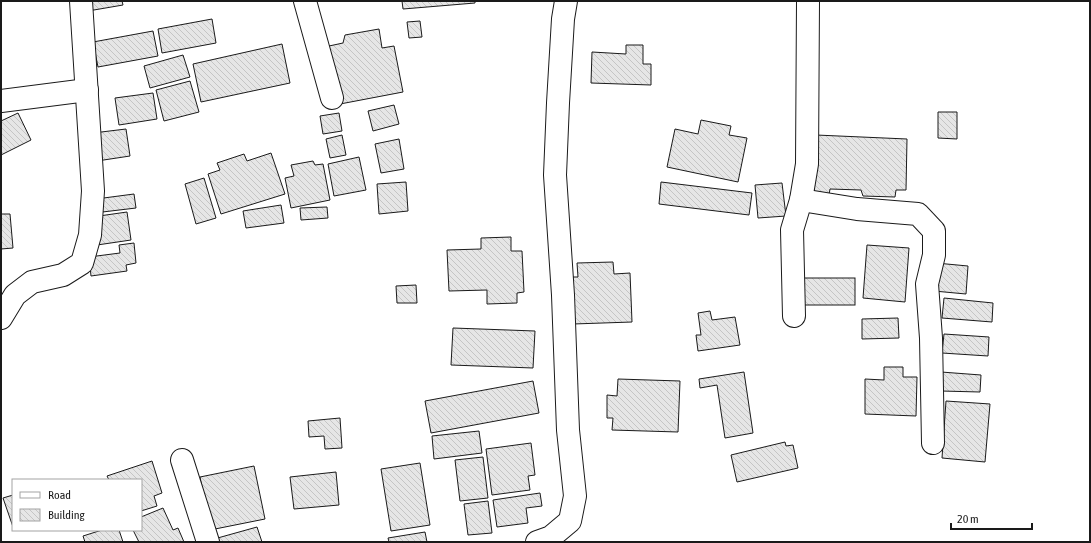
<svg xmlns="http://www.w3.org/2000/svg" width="1091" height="543" font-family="'Asap Condensed',sans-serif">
	<defs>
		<pattern id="building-back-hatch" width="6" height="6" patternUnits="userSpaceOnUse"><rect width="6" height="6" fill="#e6e6e6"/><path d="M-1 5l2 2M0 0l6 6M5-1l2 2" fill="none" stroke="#c5c5c5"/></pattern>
	</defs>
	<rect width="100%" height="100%" fill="#fff"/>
	<g fill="url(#building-back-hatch)" stroke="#1a1a1a">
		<path d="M86 1H122L123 5 88 11Z"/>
		<path d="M402 1H475V3L403 9Z"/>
		<path d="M212 19 216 43 162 53 158 29Z"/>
		<path d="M420 21 422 37 409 38 407 22Z"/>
		<path d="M379 29 382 48 394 46 403 92 340 104 329 46 343 43 345 35Z"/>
		<path d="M153 31 158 56 98 67 93 42Z"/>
		<path d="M282 44 290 83 201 102 193 64Z"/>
		<path d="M626 45H643V64H651V85L591 83 592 52 626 54Z"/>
		<path d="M183 55 190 77 150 88 144 66Z"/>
		<path d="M190 81 199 112 164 121 156 90Z"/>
		<path d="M153 93 157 119 119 125 115 98Z"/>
		<path d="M394 105 399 124 373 131 368 111Z"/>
		<path d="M938 112H957V139L938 138Z"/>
		<path d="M18 113 31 140 1 155V121Z"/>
		<path d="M339 113 342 131 323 134 320 116Z"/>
		<path d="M701 120 731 126 729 135 747 138 738 182 667 167 675 129 698 134Z"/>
		<path d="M126 129 130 156 97 161 93 133Z"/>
		<path d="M342 135 346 155 330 158 326 139Z"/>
		<path d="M816 135 907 139 906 190H896L895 197 863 196 861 190 830 189 829 195 814 194Z"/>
		<path d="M399 139 404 169 381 173 375 144Z"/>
		<path d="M271 153 285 194 221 214 208 174 220 170 217 163 244 154 247 161Z"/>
		<path d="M359 157 366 190 334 196 328 164Z"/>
		<path d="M313 161 315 165 323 164 330 200 291 208 285 178 294 176 291 165Z"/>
		<path d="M204 178 216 218 196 224 185 184Z"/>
		<path d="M406 182 408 211 379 214 377 184Z"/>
		<path d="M661 182 752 193 749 215 659 204Z"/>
		<path d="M782 183 786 216 758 218 755 185Z"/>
		<path d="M134 194 136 208 94 213 96 199Z"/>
		<path d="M281 205 284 223 246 228 243 211Z"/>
		<path d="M327 207 328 218 301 220 300 208Z"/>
		<path d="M127 212 131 240 97 245 92 217Z"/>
		<path d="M1 214H10L13 248 1 249Z"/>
		<path d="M511 237V251H522L524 292 517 293V303L487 304V290L449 291 447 250 481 249V238Z"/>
		<path d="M134 243 136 263 126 265 127 271 91 276 89 257 120 253 119 245Z"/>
		<path d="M867 245 909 248 905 302 863 298Z"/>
		<path d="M613 262 614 274 630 273 632 322 573 324 571 277H578L577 263Z"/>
		<path d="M936 263 968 266 966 294 934 291Z"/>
		<rect x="801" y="278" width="54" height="27"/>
		<path d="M416 285 417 303H397L396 286Z"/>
		<path d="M944 298 993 303 992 322 942 318Z"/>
		<path d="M710 311 712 320 735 317 740 345 698 351 696 335H701L698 313Z"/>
		<path d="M898 318 899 338 862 339V319Z"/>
		<path d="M453 328 535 331 533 368 451 365Z"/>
		<path d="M944 334 989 337 988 356 942 353Z"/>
		<path d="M884 367H903V377H917L916 416 865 414V379L884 380Z"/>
		<path d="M744 372 753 433 725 438 717 385 700 388 699 379Z"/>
		<path d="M941 372 981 375 980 392 941 391Z"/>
		<path d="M618 379 680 381 678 432 612 430 613 418H607V395L617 396Z"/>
		<path d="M533 381 539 413 431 433 425 401Z"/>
		<path d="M946 401 990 404 985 462 942 458Z"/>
		<path d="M340 418 342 448 325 449 324 436 309 437 308 421Z"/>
		<path d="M479 431 482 453 434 459 432 436Z"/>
		<path d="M785 442 786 446 793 445 798 468 737 482 731 455Z"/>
		<path d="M531 443 535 475 528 476 530 490 492 495 486 449Z"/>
		<path d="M483 457 488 498 460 501 455 460Z"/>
		<path d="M152 461 162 493 154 496 157 506 141 511V480H109L107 476Z"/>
		<path d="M420 463 430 525 391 531 381 469Z"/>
		<path d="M254 466 265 519 210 530 200 477Z"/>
		<path d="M336 472 339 505 294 509 290 477Z"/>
		<path d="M540 493 542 506 526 508 528 523 497 527 493 500Z"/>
		<path d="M13 495V527L3 498Z"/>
		<path d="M488 501 492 533 468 535 464 504Z"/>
		<path d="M163 508 173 530 178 528 184 542H139L133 530H141V517Z"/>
		<path d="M257 527 262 542H215L214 539Z"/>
		<path d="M102 530H119L123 542H85L83 536Z"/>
		<path d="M425 532 427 542H389L388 538Z"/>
	</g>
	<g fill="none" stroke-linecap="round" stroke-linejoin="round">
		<defs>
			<g id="street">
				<path d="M305 1 332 98"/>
				<path d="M1 101 87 90"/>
				<path d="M801 200 857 209 918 214 934 231V255L927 284 931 338 933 443"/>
				<path d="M794 316 792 230 801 200 807 164 808 1"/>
				<path d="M1 318 15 295 32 282 63 275 82 263 90 235 93 191 81 1"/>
				<path d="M182 460 208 542"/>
				<path d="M537 542 551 537 570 521 575 496 568 430 563 295 555 175 558 103 563 19 566 1"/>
			</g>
		</defs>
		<use href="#street" stroke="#1a1a1a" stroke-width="24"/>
		<use href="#street" stroke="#fff" stroke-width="22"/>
	</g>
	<rect width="1091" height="543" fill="none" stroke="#1a1a1a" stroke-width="4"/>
	<rect x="12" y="479" width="130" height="52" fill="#ffffff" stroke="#a3a3a3"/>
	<rect x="20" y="492" width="20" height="6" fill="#ffffff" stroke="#a3a3a3"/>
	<text x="48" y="499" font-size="12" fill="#1a1a1a">Road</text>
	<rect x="20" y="509" width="20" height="12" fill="url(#building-back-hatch)" stroke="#a3a3a3"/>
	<text x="48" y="519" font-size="12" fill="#1a1a1a">Building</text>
	<path d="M951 523v6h81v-6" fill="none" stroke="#1a1a1a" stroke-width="2"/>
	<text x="957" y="523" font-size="12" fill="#1a1a1a" stroke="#ffffff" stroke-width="3" paint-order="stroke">20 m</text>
</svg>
